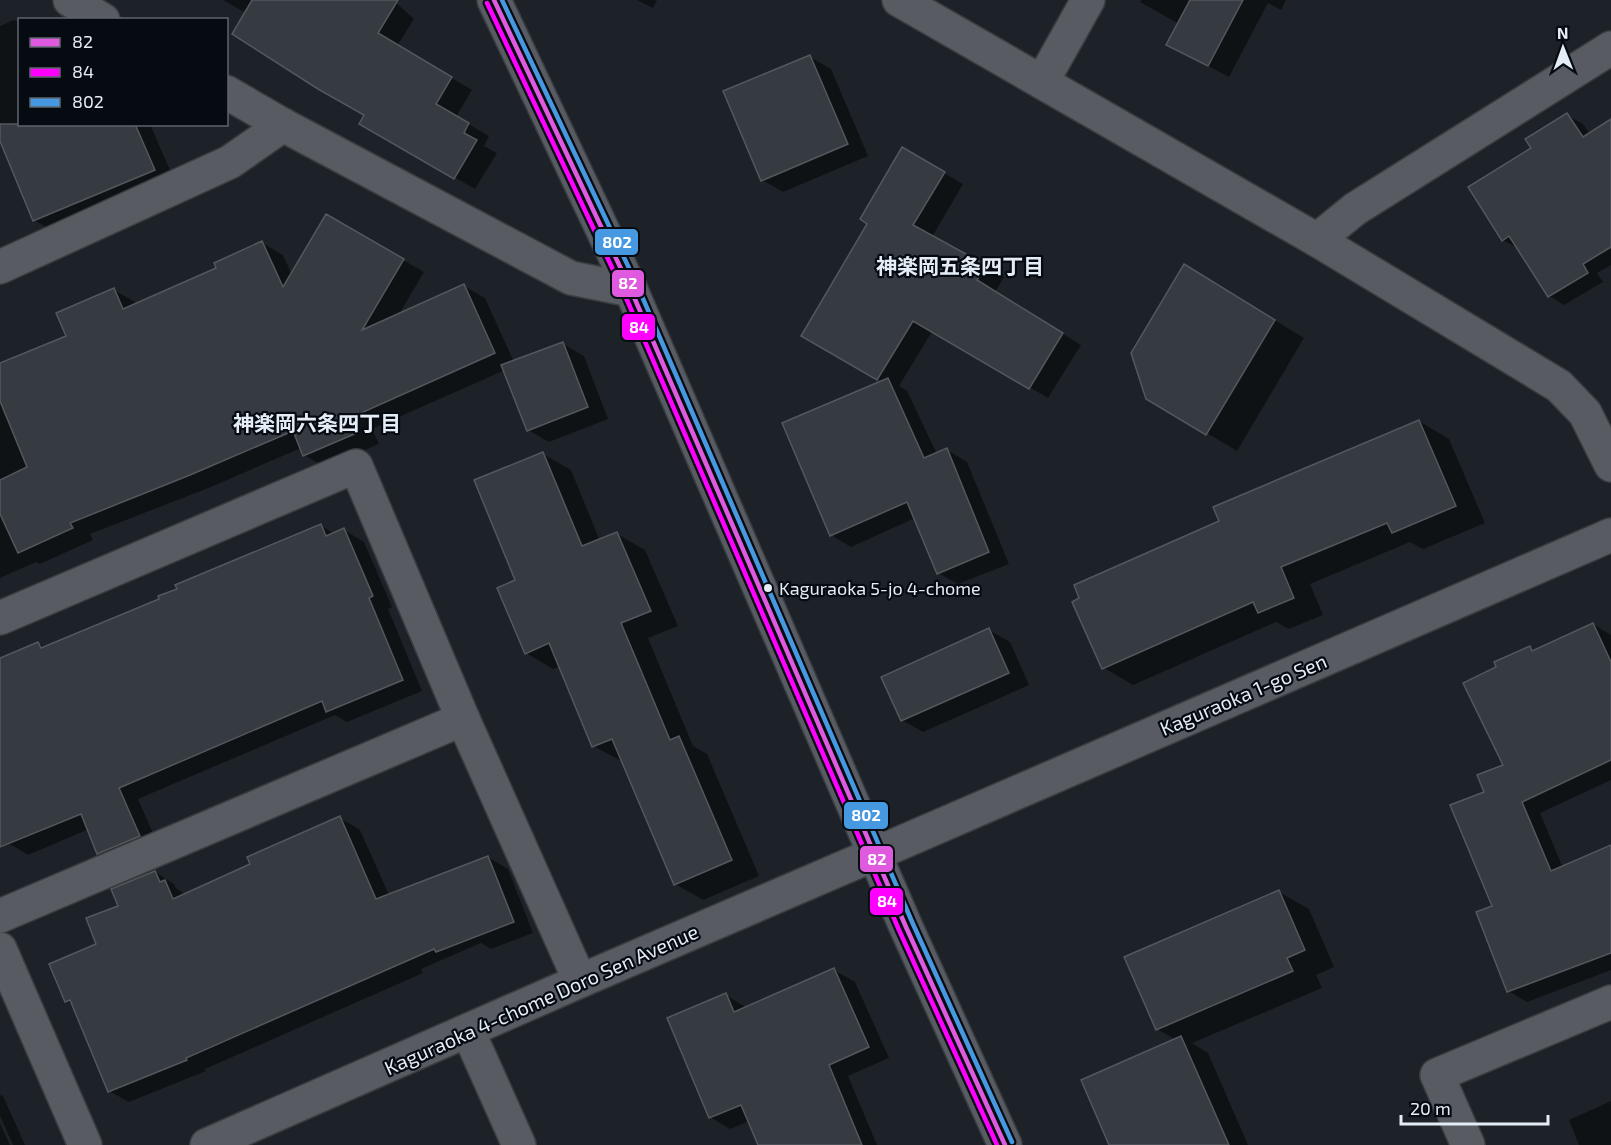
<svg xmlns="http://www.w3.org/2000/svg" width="1611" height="1145" font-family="'Exo 2','Noto Sans JP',sans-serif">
	<rect width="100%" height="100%" fill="#1d2229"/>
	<g fill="#0007">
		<path d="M223 0H393L414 19 397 46 472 90 456 117 489 136 484 146 497 153 475 189 361 124 366 114 246 13Z"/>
		<path d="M637 0H657L653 8Z"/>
		<path d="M1141 0H1286L1281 10 1268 3 1229 77 1189 56 1179 24 1140 2Z"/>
		<path d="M14 20 20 23V124H150L175 182 55 232 34 220 0 141V26Z"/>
		<path d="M810 57 831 69 868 156 783 192 762 180Z"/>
		<path d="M1567 115 1583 124 1590 134 1611 121V265L1597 273 1603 282 1564 305 1549 296 1519 249 1503 240 1533 149Z"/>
		<path d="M902 149 963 184 932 237 1004 277 995 292 1081 345 1048 398 933 330 899 386 907 391 937 454 947 450 967 462 1009 564 958 584 938 573 915 518 851 547 831 535 883 382 803 335 869 223Z"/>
		<path d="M327 216 424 272 398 316 464 286 485 298 514 362 563 344 584 356 608 419 549 442 528 430 505 370 372 429 379 444 325 467 304 455 301 448 211 487 90 534 93 540 40 564 36 562 0 578V365L68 337 114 290 135 302 136 305 218 269 262 243 283 255 292 275Z"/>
		<path d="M1214 283 1304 338 1237 451 1148 398Z"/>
		<path d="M1419 421 1449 439 1485 523 1423 549 1410 542 1310 584 1323 615 1289 629 1276 622 1133 685 1104 668Z"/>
		<path d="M543 454 571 470 600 541 617 534 645 550 678 626 648 638 693 746 707 754 759 876 703 900 675 884 623 762 593 746 560 666 553 669 526 653 517 581Z"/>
		<path d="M321 526 335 534 344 530 364 542 392 607 388 609 422 691 347 722 335 715 138 799 159 847 118 865 98 853 89 829 28 855 8 843 0 824V660L38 643 46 648 161 600Z"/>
		<path d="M1593 624 1611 635V780L1540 813 1563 868 1611 846V970L1527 1002 1508 991 1494 907 1486 792 1506 766 1498 667 1530 648 1536 651Z"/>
		<path d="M989 630 1010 642 1029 685 923 732 902 720Z"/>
		<path d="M340 818 360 830 389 895 488 857 508 869 533 933 491 949 481 943 421 969 423 973 205 1069 206 1071 129 1102 109 1091 74 1005 66 1001 120 906 155 872 174 884 176 888 186 895 252 865Z"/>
		<path d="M1279 892 1309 909 1334 967 1316 975 1322 988 1192 1043 1208 1053 1248 1145H1110L1176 1040 1157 1029Z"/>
		<path d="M834 970 855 982 889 1058 848 1076 877 1145H759L749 1121 730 1129 710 1117 726 995 747 1008Z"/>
		<path d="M0 1095 3 1096 25 1145H13L0 1116Z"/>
		<path d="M1611 1101V1145H1579L1569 1120Z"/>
		<path d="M0 1123 10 1145H0Z"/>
	</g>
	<g fill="#363a41" stroke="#53585e" stroke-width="1.5">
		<path d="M252 0H398L378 33 452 77 436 104 469 123 464 133 477 140 454 179 359 124 364 115 318 89 232 34Z"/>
		<path d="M1190 0H1243L1208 66 1166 45Z"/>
		<path d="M810 55 848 144 761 181 723 91Z"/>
		<path d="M1567 113 1583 137 1611 119V247L1583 264 1588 273 1548 297 1509 236 1502 241 1468 187 1531 148 1525 139Z"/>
		<path d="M0 124H135L155 170 33 221 0 141Z"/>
		<path d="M902 147 945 172 913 225 986 265 977 280 1063 333 1029 389 913 321 877 380 801 336 867 224 860 219Z"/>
		<path d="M326 214 404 259 362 330 464 284 495 353 352 417 359 432 303 456 293 431 190 475 70 523 73 528 18 553 0 514V480L27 467 0 401V363L66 336 56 313 114 288 123 309 216 268 214 263 262 241 283 287Z"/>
		<path d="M1184 264 1275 320 1206 435 1146 399 1131 353Z"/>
		<path d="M563 342 588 407 527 431 501 365Z"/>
		<path d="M888 378 924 458 947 448 989 552 937 574 907 502 830 536 782 423Z"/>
		<path d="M1419 420 1456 506 1392 533 1387 523 1281 567 1294 598 1258 613 1253 602 1102 669 1072 602 1079 598 1074 585 1219 521 1213 507Z"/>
		<path d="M543 452 582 546 617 532 651 611 621 623 670 740 679 736 732 860 674 885 612 739 592 747 549 643 525 654 497 588 515 580 474 480Z"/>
		<path d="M321 524 326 536 344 528 373 596 369 598 403 680 326 712 322 701 119 788 140 836 97 854 81 814 0 847V658L38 642 41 648 159 599 158 596 177 589 175 585Z"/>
		<path d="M1593 623 1611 662V760L1522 802 1551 871 1611 845V953L1507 992 1476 912 1492 906 1450 805 1484 792 1477 775 1503 765 1463 683 1496 667 1494 662 1530 646 1532 651Z"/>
		<path d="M989 628 1009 673 901 721 881 677Z"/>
		<path d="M340 816 376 899 488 856 514 922 436 952 434 949 186 1058 187 1060 108 1092 70 1000 65 1002 49 964 96 944 86 918 118 906 111 889 155 871 160 882 165 880 173 899 250 864 247 857Z"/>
		<path d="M1279 890 1305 950 1287 958 1293 971 1156 1030 1124 957Z"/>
		<path d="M834 968 869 1047 829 1065 862 1145H758L741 1105 709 1118 667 1018 726 993 734 1012Z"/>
		<path d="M1181 1036 1229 1145H1109L1081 1080Z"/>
	</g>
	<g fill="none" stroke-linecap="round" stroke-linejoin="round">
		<defs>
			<g id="street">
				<path d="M70 0 103 20"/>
				<path d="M899 0 1317 240 1559 386 1585 413 1611 465"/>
				<path d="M1042 82 1088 0"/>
				<path d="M226 92 283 125 571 278 631 290"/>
				<path d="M1317 240 1355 209 1611 48"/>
				<path d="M0 267 230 162 283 125"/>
				<path d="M0 618 356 466 463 719 580 981"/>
				<path d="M0 916 463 719"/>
				<path d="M0 949 85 1145"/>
				<path d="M468 1031 519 1145"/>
				<path d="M207 1145 580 981 875 854"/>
				<path d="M1468 1145 1437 1075 1611 1002"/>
			</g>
			<g id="secondary">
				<path d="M494 0 631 290 906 927 1005 1145"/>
				<path d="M875 854 1611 535"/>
			</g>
		</defs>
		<use href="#street" stroke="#393d42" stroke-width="36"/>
		<use href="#secondary" stroke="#393d42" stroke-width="36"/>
		<use href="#street" stroke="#585c62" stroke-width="33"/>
		<use href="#secondary" stroke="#585c62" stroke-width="33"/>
		<defs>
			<path id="bus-1" d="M494 0 631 290 906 927 1005 1145"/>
			<path id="bus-2" d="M487 3 624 293 899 930 997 1145"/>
			<path id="bus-3" d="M502 0 638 287 913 924 1012 1142"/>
		</defs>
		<use href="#bus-1" stroke="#060b11" stroke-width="9"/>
		<use href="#bus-2" stroke="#060b11" stroke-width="9"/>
		<use href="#bus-3" stroke="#060b11" stroke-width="9"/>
		<use href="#bus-1" stroke="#e05ae0" stroke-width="4.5"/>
		<use href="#bus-2" stroke="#f0f" stroke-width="4.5"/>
		<use href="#bus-3" stroke="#4699e1" stroke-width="4.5"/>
	</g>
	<circle fill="#e4ecf5" stroke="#060b11" stroke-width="2" cx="768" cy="588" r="5"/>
	<g text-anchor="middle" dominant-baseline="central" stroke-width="4.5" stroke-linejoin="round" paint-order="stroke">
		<g font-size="18" fill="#e4ecf5" stroke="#060b11" text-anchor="start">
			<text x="779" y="588">Kaguraoka 5-jo 4-chome</text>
		</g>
		<g font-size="20" fill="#e4ecf5" stroke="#060b11">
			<text transform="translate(1243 694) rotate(-23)">Kaguraoka 1-go Sen</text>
			<text transform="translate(541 999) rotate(-24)">Kaguraoka 4-chome Doro Sen Avenue</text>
		</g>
		<g font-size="21" font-weight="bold" fill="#e4ecf5" stroke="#060b11">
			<text x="960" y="265">神楽岡五条四丁目</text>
			<text x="317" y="422">神楽岡六条四丁目</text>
		</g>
	</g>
	<g stroke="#060b11" stroke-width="2">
		<rect x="594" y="228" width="45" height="28" rx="6" fill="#4699e1"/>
		<rect x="611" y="269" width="34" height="29" rx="6" fill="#e05ae0"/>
		<rect x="621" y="313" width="35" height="28" rx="6" fill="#f0f"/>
		<rect x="843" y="801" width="46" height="29" rx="6" fill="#4699e1"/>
		<rect x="859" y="845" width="35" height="28" rx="6" fill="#e05ae0"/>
		<rect x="869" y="887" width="35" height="29" rx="6" fill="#f0f"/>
	</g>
	<g font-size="16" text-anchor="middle" font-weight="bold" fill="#fff">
		<text x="617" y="248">802</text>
		<text x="628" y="289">82</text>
		<text x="639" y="333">84</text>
		<text x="866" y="821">802</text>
		<text x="877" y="865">82</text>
		<text x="887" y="907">84</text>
	</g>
	<rect x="18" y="18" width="210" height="108" fill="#060b11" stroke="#5f656c" stroke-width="1.5"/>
	<rect x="30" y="38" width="30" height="9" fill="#e05ae0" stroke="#5f656c" stroke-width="1.5"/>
	<text x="72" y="48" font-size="18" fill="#e4ecf5">82</text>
	<rect x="30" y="68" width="30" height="9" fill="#ff00ff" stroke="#5f656c" stroke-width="1.5"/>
	<text x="72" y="78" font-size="18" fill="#e4ecf5">84</text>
	<rect x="30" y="98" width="30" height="9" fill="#4699e1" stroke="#5f656c" stroke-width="1.5"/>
	<text x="72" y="108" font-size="18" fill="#e4ecf5">802</text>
	<g transform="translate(1563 48) rotate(359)" stroke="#060b11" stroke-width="4.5" paint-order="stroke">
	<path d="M0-4.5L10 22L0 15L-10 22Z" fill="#e4ecf5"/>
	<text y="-9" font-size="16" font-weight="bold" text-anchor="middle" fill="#e4ecf5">N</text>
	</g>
	<path d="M1401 1115v9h147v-9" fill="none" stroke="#e4ecf5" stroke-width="3"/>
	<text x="1410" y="1115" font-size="18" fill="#e4ecf5" stroke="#060b11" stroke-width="4.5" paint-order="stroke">20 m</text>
</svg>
